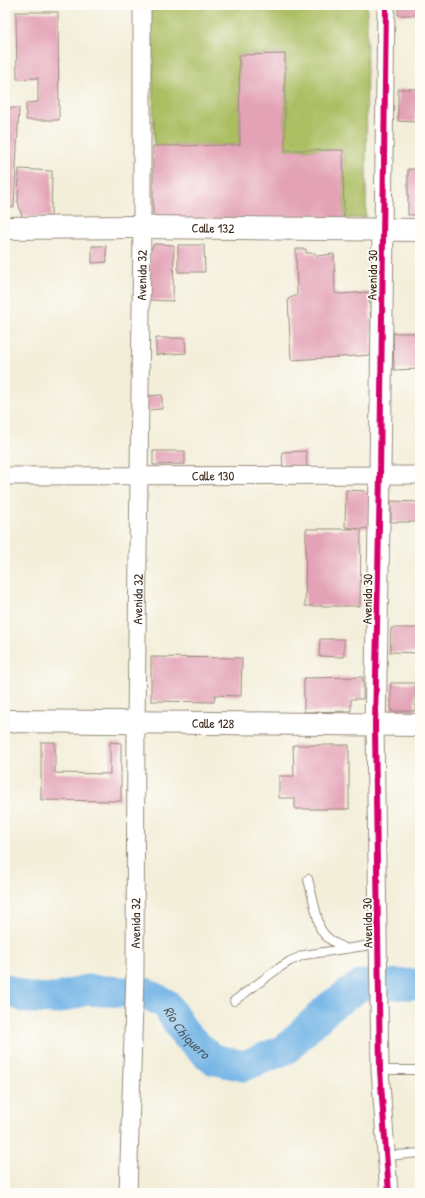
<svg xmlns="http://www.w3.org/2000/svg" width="425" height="1198" font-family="'Patrick Hand',sans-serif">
	<rect width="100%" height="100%" fill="#fdfcf7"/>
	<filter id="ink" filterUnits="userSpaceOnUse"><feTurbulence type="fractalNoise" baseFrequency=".025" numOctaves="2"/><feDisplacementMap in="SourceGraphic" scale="8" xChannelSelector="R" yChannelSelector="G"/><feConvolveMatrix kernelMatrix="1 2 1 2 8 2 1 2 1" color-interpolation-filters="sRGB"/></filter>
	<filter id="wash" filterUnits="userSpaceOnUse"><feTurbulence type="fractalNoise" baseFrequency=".012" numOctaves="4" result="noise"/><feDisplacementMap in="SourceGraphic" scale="16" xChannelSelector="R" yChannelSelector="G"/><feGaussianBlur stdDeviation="0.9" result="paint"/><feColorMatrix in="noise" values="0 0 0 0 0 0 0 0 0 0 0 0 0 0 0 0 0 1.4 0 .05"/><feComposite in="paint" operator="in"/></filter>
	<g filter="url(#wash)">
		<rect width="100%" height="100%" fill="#f3eed9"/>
		<path fill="#abbe62" stroke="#737440" d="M151 5H367L366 217 344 219 343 150H285V54L239 55 240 145 154 146Z"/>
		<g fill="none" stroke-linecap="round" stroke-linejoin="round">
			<path stroke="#70b2e5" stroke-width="31" id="s1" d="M5 989 27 998 56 999 86 990 145 993 166 1004 185 1034 212 1059 244 1066 286 1049 328 1008 361 985 420 984"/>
		</g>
		<g id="blocks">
			<g fill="#e3a2b6">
				<rect x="398" y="5" width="22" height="10"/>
				<path d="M16 12H58L59 120H26V103L38 102V78L17 79Z"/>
				<path d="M285 54V150H343L344 219H153V146L240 145 239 55Z"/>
				<path d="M398 89H420V112H415V122L398 121Z"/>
				<path d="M5 108H19L14 207H5Z"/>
				<path d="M19 169 52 171 51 216 22 217 18 202Z"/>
				<rect x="408" y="169" width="12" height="46"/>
				<path d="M154 244 174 245 173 301 149 300 150 251Z"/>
				<path d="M178 245H204L205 272H178Z"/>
				<path d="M92 246H106L107 262 92 263Z"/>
				<path d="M296 249H306V253H315L317 256 334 254 335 293 341 294 369 292 373 355 291 360 288 299 297 295Z"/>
				<path d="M393 333H420V369L394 370Z"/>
				<path d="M156 338H185L186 353 156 355Z"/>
				<path d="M162 395V409L146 410V396Z"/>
				<path d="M153 451H185V464L153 465Z"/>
				<path d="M306 451 307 469 283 470 282 452Z"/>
				<path d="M346 490 365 491 370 497 369 528 361 529 360 606H305L306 529H359L345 527Z"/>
				<path d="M391 501 420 502 419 522H391Z"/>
				<path d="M391 628H420V653L390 652Z"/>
				<path d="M320 639H344V657L319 656Z"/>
				<path d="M151 657 242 658 241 696 215 695 214 702 151 701Z"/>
				<path d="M363 677V699H351V711L304 712V678Z"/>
				<rect x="391" y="683" width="24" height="28"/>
				<path d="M41 742H55V773L110 774V742L121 743V801L41 800Z"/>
				<path d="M293 745H349V809H295V798H279V776H294Z"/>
			</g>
		</g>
	</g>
	<g filter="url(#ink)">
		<use href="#blocks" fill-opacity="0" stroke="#978c7c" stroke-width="1"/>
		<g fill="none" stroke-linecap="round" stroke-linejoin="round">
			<defs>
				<g id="service">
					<path d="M308 879 320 928C326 939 335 943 346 949"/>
					<path d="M234 1001 279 968 290 961 304 955 378 944"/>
					<path d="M380 1070H420"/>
					<path d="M386 1156 420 1153"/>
				</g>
				<g id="minor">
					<path d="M383 230 386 5"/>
					<path id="s2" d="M5 476 420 475"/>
					<path d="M375 726 380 1070 389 1193"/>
					<path id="s3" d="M128 1193 135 974 136 722 142 227V5"/>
				</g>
				<path id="tertiary" d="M375 726 380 475 383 230"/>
				<g id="secondary">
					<path id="s4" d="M5 228 142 227 420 230"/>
					<path id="s5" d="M5 721 420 725"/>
				</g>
			</defs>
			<use href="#service" stroke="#978c7c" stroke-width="10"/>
			<use href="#minor" stroke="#978c7c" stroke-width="19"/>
			<use href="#tertiary" stroke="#978c7c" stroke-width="23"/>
			<use href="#secondary" stroke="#978c7c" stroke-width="24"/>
			<use href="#service" stroke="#fff" stroke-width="8"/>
			<use href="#minor" stroke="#fff" stroke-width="17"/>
			<use href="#tertiary" stroke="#fff" stroke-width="21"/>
			<use href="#secondary" stroke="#fff" stroke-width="22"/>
			<defs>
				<path id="cycleway" d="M386 5 380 475 375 726 380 1070 389 1193"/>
			</defs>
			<use href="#cycleway" stroke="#fdfcf7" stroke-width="8"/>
			<use href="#cycleway" stroke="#d6006c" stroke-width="6"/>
		</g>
	</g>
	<g text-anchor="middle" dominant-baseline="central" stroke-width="3.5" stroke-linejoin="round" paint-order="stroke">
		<g font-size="13" fill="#3b2a1e" stroke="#fdfcf7">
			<text stroke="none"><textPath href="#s4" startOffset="208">Calle 132</textPath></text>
			<text stroke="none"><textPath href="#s3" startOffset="918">Avenida 32</textPath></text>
			<text transform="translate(372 275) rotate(-89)">Avenida 30</text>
			<text stroke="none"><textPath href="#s2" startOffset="208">Calle 130</textPath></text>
			<text stroke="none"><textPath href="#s3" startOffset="594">Avenida 32</textPath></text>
			<text transform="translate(367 599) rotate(-89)">Avenida 30</text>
			<text stroke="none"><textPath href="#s5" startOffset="208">Calle 128</textPath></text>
			<text stroke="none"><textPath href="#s3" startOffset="270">Avenida 32</textPath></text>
			<text transform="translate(367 923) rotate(-91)">Avenida 30</text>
		</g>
		<g font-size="14" font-style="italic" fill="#4e5a64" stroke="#fdfcf7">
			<text stroke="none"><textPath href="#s1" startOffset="202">Río Chiquero</textPath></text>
		</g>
	</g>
	<rect width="425" height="1198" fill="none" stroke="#fdfcf7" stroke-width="20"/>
</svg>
